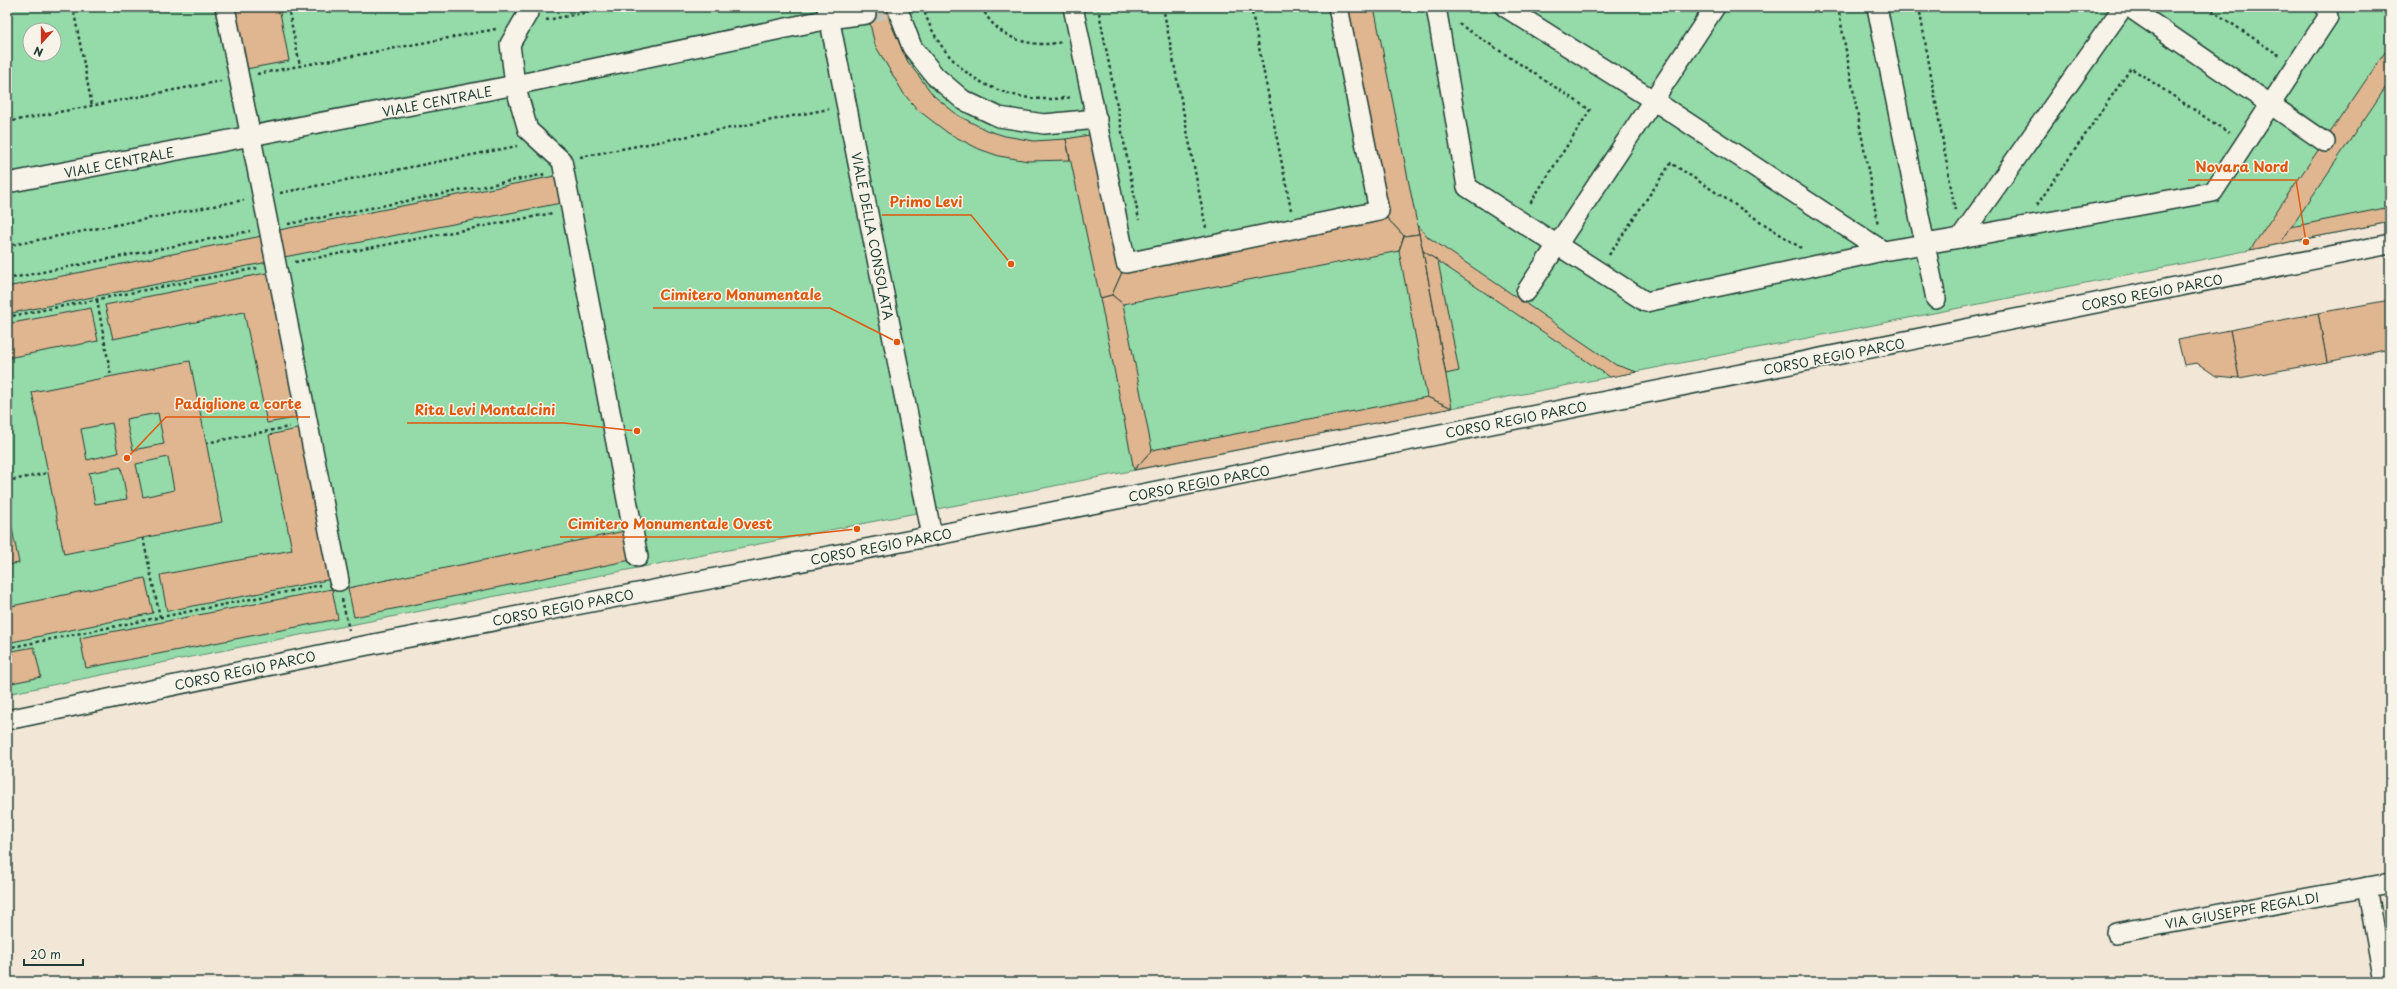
<svg xmlns="http://www.w3.org/2000/svg" width="2397" height="989" font-family="'Playpen Sans',sans-serif">
	<rect width="100%" height="100%" fill="#f2e7d7"/>
	<filter id="ink" filterUnits="userSpaceOnUse"><feTurbulence type="fractalNoise" baseFrequency=".025" numOctaves="2"/><feDisplacementMap in="SourceGraphic" scale="8" xChannelSelector="R" yChannelSelector="G"/><feConvolveMatrix kernelMatrix="1 2 1 2 8 2 1 2 1" color-interpolation-filters="sRGB"/></filter>
	<g filter="url(#ink)">
		<path fill="#95dba9" stroke="#5a8c6e" fill-rule="evenodd" d="M7 7H2390V222C1596 382 801 533 7 694ZM30 30H54V54H30Z"/>
		<g fill="#e0b691" stroke="#1f3d34" fill-rule="evenodd">
			<path d="M234 7H279L289 61 246 69Z"/>
			<path d="M866 7H887L890 22 908 62 934 96 959 116 986 130 1005 136 1034 141 1066 139 1070 160 1028 161 999 156 979 149 948 133 918 110 904 94 875 45Z"/>
			<path d="M1347 7H1374L1419 234 1404 236 1386 217Z"/>
			<path d="M2390 45V81L2280 244 2250 250Z"/>
			<path d="M1095 134 1123 270 1112 295 1100 298 1066 139Z"/>
			<path d="M555 176 561 203 284 257 279 230Z"/>
			<path d="M2390 207V222L2280 244 2291 227Z"/>
			<path d="M1386 217 1404 236 1399 251 1123 304 1112 295 1123 270Z"/>
			<path d="M1417 224 1428 237 1616 365 1637 372 1610 377 1423 251Z"/>
			<path d="M1419 234 1423 251 1452 408 1427 397 1399 251 1404 236Z"/>
			<path d="M262 236 268 262 7 314V287Z"/>
			<path d="M1423 251 1438 261 1459 371 1446 374Z"/>
			<path d="M271 272 300 417 267 423 244 312 113 339 105 305Z"/>
			<path d="M1112 295 1123 304 1152 450 1134 470 1100 298Z"/>
			<path d="M2390 300V349L2327 362 2318 313Z"/>
			<path d="M91 308 98 341 7 358V324Z"/>
			<path d="M2318 313 2327 362 2239 378 2230 330Z"/>
			<path d="M2230 330 2239 378 2216 376 2197 363 2184 365 2178 340Z"/>
			<path d="M190 361 222 522 64 554 32 392ZM158 413 164 444 133 450 126 419ZM112 423 118 453 87 460 81 429ZM168 457 174 490 143 497 136 464ZM121 467 127 499 95 504 89 473Z"/>
			<path d="M1427 397 1452 408 1134 470 1152 450Z"/>
			<path d="M302 428 332 579 167 611 160 575 292 550 269 435Z"/>
			<path d="M7 504 19 563 7 565Z"/>
			<path d="M625 531 631 560 354 617 348 588Z"/>
			<path d="M145 578 153 613 7 643V607Z"/>
			<path d="M332 589 338 619 86 668 80 638Z"/>
			<path d="M34 647 41 677 7 684V652Z"/>
			<path d="M1596 975 1598 982H1565Z"/>
			<path d="M1225 980V982H1178Z"/>
		</g>
		<g fill="none" stroke-linecap="round" stroke-linejoin="round">
			<path stroke="#c8c5b6" stroke-width="19" stroke-dasharray="19 10" stroke-linecap="butt" d="M866 14 888 9"/>
			<defs>
				<g id="minor">
					<path d="M225 7 339 581"/>
					<path d="M526 7 528 13 510 44 515 85 528 130 562 161 638 557"/>
					<path d="M827 7 932 536"/>
					<path d="M897 7 912 47 935 76 963 100 999 117 1044 124 1097 119"/>
					<path d="M1073 7 1126 263 1379 211 1338 7"/>
					<path d="M1436 7 1467 187 1646 302 1883 251"/>
					<path d="M1505 7 1653 100 1883 251 1960 238 2123 7"/>
					<path d="M1877 7 1936 299"/>
					<path d="M2129 7 2325 142"/>
					<path d="M7 183 515 85 829 19 866 14"/>
					<path d="M1960 238 2213 192 2328 17 2326 7"/>
					<path d="M1526 292 1715 7"/>
					<path d="M7 720 353 648 917 539 2390 244"/>
					<path d="M2367 887 2384 982"/>
					<path d="M2116 933 2390 883"/>
				</g>
			</defs>
			<use href="#minor" stroke="#1f3d34" stroke-width="22"/>
			<g stroke="#1f3d34" stroke-width="2.5" stroke-dasharray="3 3" stroke-linecap="butt">
				<path d="M73 7 92 106"/>
				<path d="M288 7 300 66"/>
				<path d="M923 7C943 74 1005 108 1072 97"/>
				<path d="M982 7C995 38 1031 49 1062 42"/>
				<path d="M1098 7 1139 220"/>
				<path d="M1163 7 1206 228"/>
				<path d="M1251 7 1291 210"/>
				<path d="M1838 7 1878 225"/>
				<path d="M1919 7 1955 210"/>
				<path d="M2207 7 2280 56"/>
				<path d="M546 20 616 7"/>
				<path d="M1459 24 1590 110 1529 205"/>
				<path d="M257 74 496 29"/>
				<path d="M7 122 221 81"/>
				<path d="M580 157 829 109"/>
				<path d="M280 193 517 146"/>
				<path d="M2037 205 2131 68 2229 133"/>
				<path d="M288 224 546 174"/>
				<path d="M7 246 244 200"/>
				<path d="M1609 255 1671 163 1801 248"/>
				<path d="M295 262 553 213"/>
				<path d="M7 279 250 231"/>
				<path d="M97 300 111 376"/>
				<path d="M7 317 258 268"/>
				<path d="M206 443 289 427"/>
				<path d="M7 481 48 473"/>
				<path d="M143 538 160 617"/>
				<path d="M342 599 349 630"/>
				<path d="M7 648 321 585"/>
			</g>
			<use href="#minor" stroke="#f7f3e8" stroke-width="19"/>
		</g>
	</g>
	<g text-anchor="middle" dominant-baseline="central" stroke-width="3" stroke-linejoin="round" paint-order="stroke">
		<g font-size="13" fill="#1f3d34" stroke="#f7f3e8">
			<text transform="translate(437 101) rotate(-11)">VIALE CENTRALE</text>
			<text transform="translate(119 162) rotate(-11)">VIALE CENTRALE</text>
			<text transform="translate(873 236) rotate(79)">VIALE DELLA CONSOLATA</text>
			<text transform="translate(2152 292) rotate(-11)">CORSO REGIO PARCO</text>
			<text transform="translate(1834 356) rotate(-11)">CORSO REGIO PARCO</text>
			<text transform="translate(1516 419) rotate(-11)">CORSO REGIO PARCO</text>
			<text transform="translate(1199 483) rotate(-11)">CORSO REGIO PARCO</text>
			<text transform="translate(881 546) rotate(-11)">CORSO REGIO PARCO</text>
			<text transform="translate(563 607) rotate(-11)">CORSO REGIO PARCO</text>
			<text transform="translate(245 670) rotate(-12)">CORSO REGIO PARCO</text>
			<text transform="translate(2242 910) rotate(-10)">VIA GIUSEPPE REGALDI</text>
		</g>
	</g>
	<path fill="none" stroke="#de580e" stroke-width="1.5" d="M2306 242L2296 180H2188M1011 264L971 215H882M897 342L830 308H653M127 458L166 417H310M637 431L564 423H407M857 529L781 537H560"/>
	<g fill="#de580e" stroke="#f7f3e8" stroke-width="1.5">
		<circle cx="2306" cy="242" r="4"/>
		<circle cx="1011" cy="264" r="4"/>
		<circle cx="897" cy="342" r="4"/>
		<circle cx="127" cy="458" r="4"/>
		<circle cx="637" cy="431" r="4"/>
		<circle cx="857" cy="529" r="4"/>
	</g>
	<g font-size="14" text-anchor="middle" font-weight="bold" fill="#de580e" stroke="#f7f3e8" stroke-width="3" stroke-linejoin="round" paint-order="stroke">
		<text x="2242" y="172">Novara Nord</text>
		<text x="926" y="207">Primo Levi</text>
		<text x="741" y="300">Cimitero Monumentale</text>
		<text x="238" y="409">Padiglione a corte</text>
		<text x="485" y="415">Rita Levi Montalcini</text>
		<text x="670" y="529">Cimitero Monumentale Ovest</text>
	</g>
	<rect width="2397" height="989" fill="none" stroke="#f7f3e8" stroke-width="24"/>
	<rect x="12" y="12" width="2373" height="965" fill="none" stroke="#1f3d34" stroke-width="1.5" filter="url(#ink)"/>
	<g transform="translate(42 42) rotate(201)"><circle r="19" fill="#f7f3e8" stroke="#a1aaa0"/>
	<path d="M0-3L7 15L0 10L-7 15Z" fill="#c8321e"/>
	<text y="-6" font-size="11" font-weight="bold" text-anchor="middle" fill="#1f3d34">N</text>
	</g>
	<path d="M24 959v6h59v-6" fill="none" stroke="#1f3d34" stroke-width="2"/>
	<text x="30" y="959" font-size="12" fill="#1f3d34" stroke="#f7f3e8" stroke-width="3" paint-order="stroke">20 m</text>
</svg>
